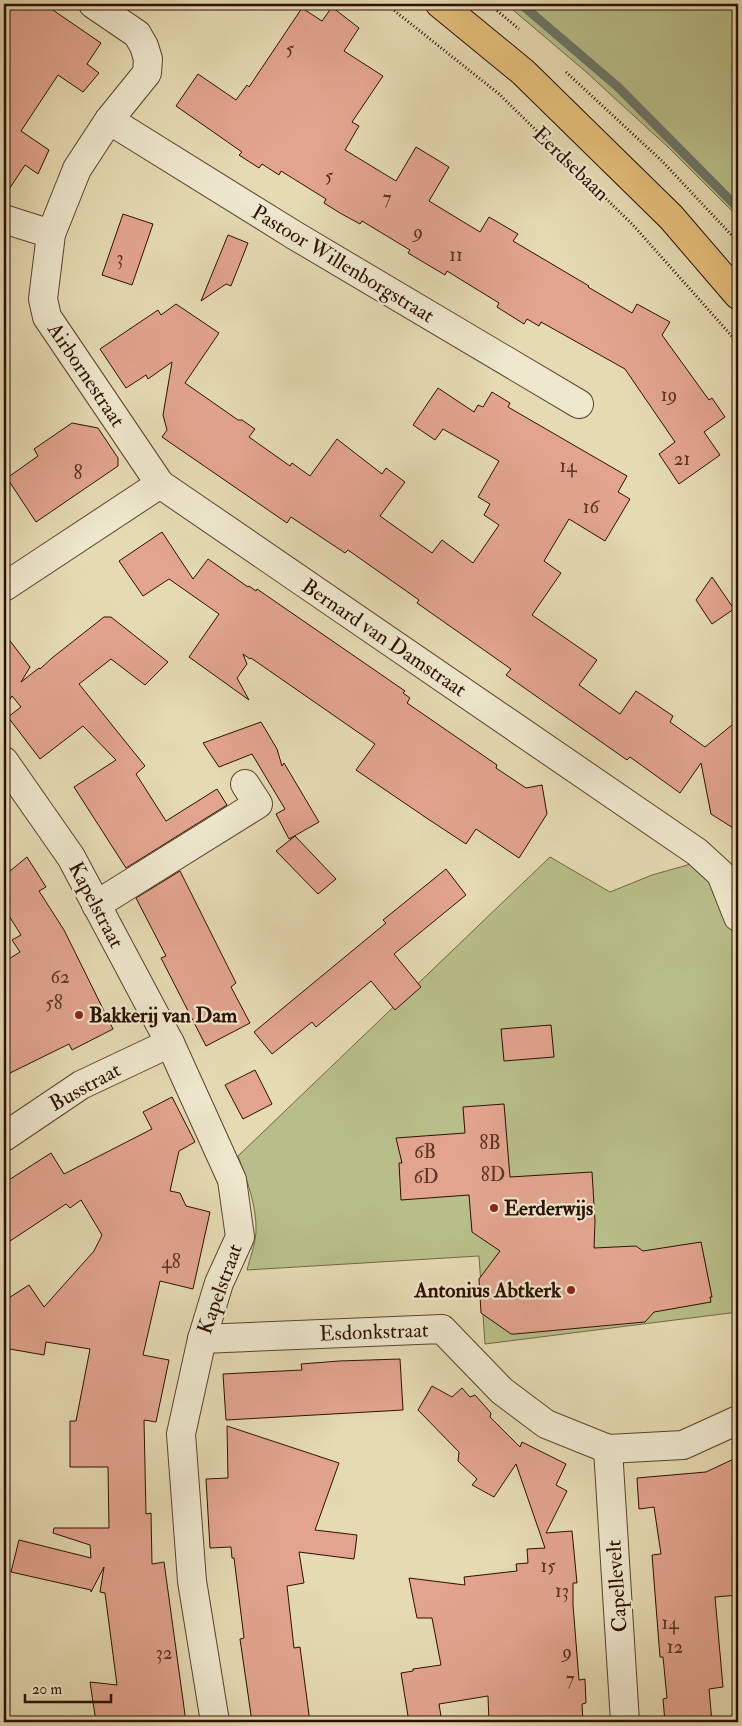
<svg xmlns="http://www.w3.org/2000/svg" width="742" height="1726" font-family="'IM FELL Double Pica',serif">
	<rect width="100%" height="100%" fill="#e5dab2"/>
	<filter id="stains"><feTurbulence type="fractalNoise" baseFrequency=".004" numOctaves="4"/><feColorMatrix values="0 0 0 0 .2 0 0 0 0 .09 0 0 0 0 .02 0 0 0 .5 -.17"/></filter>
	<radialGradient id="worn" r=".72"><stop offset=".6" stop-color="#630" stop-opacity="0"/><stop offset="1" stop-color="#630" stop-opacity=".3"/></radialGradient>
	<g fill="#b8be89" stroke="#726744">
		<path d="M506 4H738V217L669 148 585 71Z"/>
		<path d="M550 857 610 892 652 875 698 862 714 878 738 948V1312L485 1344 479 1256 247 1270C250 1258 255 1245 256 1232 257 1207 247 1180 238 1156Z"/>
	</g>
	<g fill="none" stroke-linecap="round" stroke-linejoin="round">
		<path stroke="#6c7668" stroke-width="9" d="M521 4 618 87 738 208"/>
	</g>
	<g fill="#e2a48e" stroke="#2d1000">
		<path d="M4 4H44L101 43 87 64 99 73 83 92 58 75 21 131 49 150 38 174 25 165 4 197Z"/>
		<path d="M332 7 359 28 344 51 383 76 352 122 359 126 345 150 396 181 416 147 449 167 429 201 480 232 489 217 518 234 513 241 589 286 588 287 632 313 637 304 670 322 662 335 709 400 712 398 725 417 704 432 720 455 679 484 659 454 675 442 625 369 541 322 539 326 527 319 524 324 497 307 499 303 447 271 445 275 408 253 410 250 362 221 360 224 340 213 324 203 326 199 281 171 279 175 262 164 259 168 239 155 242 152 176 106 198 74 236 100 247 85 249 87 302 8 322 21Z"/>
		<path d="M123 214 153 224 132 285 102 275Z"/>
		<path d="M228 235 248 243 231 286 226 284 201 301Z"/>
		<path d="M176 304 219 333 185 383 238 420H242L255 429 249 437 290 466 292 463 310 476 337 439 382 474 386 468 405 482 380 516 432 553 442 540 473 563 499 525 484 515 490 504 478 497 499 461 443 429 435 440 413 425 438 388 474 412 478 405 483 407 492 392 510 403 508 407 627 476 618 492 630 499 605 541 569 519 544 561 561 573 532 615 597 660 579 685 620 714 636 691 673 716 670 722 705 747 738 720V831L711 814 701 763 680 793 630 757 627 760 506 675 511 669 417 603 419 600 348 550 345 553 291 517 287 523 162 437 167 430 163 415 172 362 148 379 146 375 126 388 100 349 158 310 161 315Z"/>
		<path d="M72 423 98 428 118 458V466L36 522 7 478 38 456 34 449Z"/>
		<path d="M162 532 193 579 208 559 248 587 249 586 256 591 257 589 405 691 403 693 410 698 407 703 497 765 496 768 526 788 542 785 547 814 519 858 476 829 466 844 428 819 356 770 375 744 251 658 250 659 243 654 247 664 237 678 249 700 189 657 219 614 169 579 143 596 119 561Z"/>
		<path d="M712 577 734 609 712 624 696 600Z"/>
		<path d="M104 617H111L168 662 145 685 111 659 79 684 145 766 136 774 166 821 217 789 227 805 126 868 74 787 116 760 83 726 40 759 8 717 21 707 12 696 4 709V633L30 667 21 682 39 668 40 669 52 658Z"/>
		<path d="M261 722 277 749 282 766 284 763 319 822 289 839 276 814 285 809 252 754 219 767 203 743Z"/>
		<path d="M295 836 336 879 318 894 276 851Z"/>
		<path d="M27 857 46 887 39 891 64 930 113 1029 72 1050 69 1044 4 1076V962L20 952 12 940 21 935 4 908V876Z"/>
		<path d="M446 869 466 895 394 954 421 987 395 1010 371 981 316 1027 312 1022 272 1054 254 1032 386 923 383 920Z"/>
		<path d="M180 871 236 983 231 987 250 1023 206 1046 161 958 166 956 136 898Z"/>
		<path d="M551 1025 554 1057 504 1061 501 1029Z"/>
		<path d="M255 1070 272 1104 243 1119 225 1085Z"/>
		<path d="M172 1097 195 1142 179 1151 170 1191 180 1193 186 1206 210 1212 193 1289 160 1281 143 1355 169 1360 156 1422 144 1420 146 1514 151 1513 152 1564 164 1562 186 1722H96L90 1682 117 1685 105 1593 100 1592 104 1567 91 1592V1590L11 1572 19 1540 91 1558 90 1545 53 1533 54 1528H109L108 1467H70V1421H76L90 1349 46 1342 44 1355 4 1348V1301L29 1285 44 1307 94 1251 102 1235 81 1200 70 1208 66 1204 4 1245V1183L51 1153 64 1174 152 1129 143 1112Z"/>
		<path d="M504 1104 510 1177 592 1172 595 1221 594 1248 636 1246 643 1251 701 1242 712 1297H710L711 1302 654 1312 645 1322 515 1334H511L481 1313 479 1279 500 1251 472 1232 469 1195 401 1200 399 1163H402L396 1138 465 1133 463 1107Z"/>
		<path d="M400 1359 403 1410 226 1420 223 1374 302 1370 301 1364 339 1361Z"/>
		<path d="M432 1386 452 1397 462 1388 470 1397 475 1395 491 1413 490 1417 520 1447 522 1442 566 1464 556 1485 567 1491 546 1533 572 1531 577 1583H573V1605L579 1680 585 1679 586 1703 582 1704 583 1722H489L488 1696 439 1704 442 1722H409L401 1673 413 1671V1669L441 1665 432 1618H417L409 1578 465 1585 464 1577 517 1571 516 1564 528 1563 527 1549 545 1548 516 1464 494 1497 472 1485 477 1479 458 1461 459 1452 418 1410Z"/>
		<path d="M227 1426 339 1463 315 1530 357 1535 354 1559 299 1552 304 1583 287 1586 294 1648 300 1647 310 1722H252L240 1639 244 1638 234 1558H232L231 1547 210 1548 206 1479 228 1478Z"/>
		<path d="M738 1457V1595L715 1597 723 1687 709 1689 712 1722H665L663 1699 667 1698 663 1657H660L652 1555 661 1554 654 1507 639 1509 637 1478 706 1472Z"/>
	</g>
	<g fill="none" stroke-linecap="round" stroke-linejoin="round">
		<defs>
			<g id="minor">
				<path d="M93 4 137 34 144 46 148 59 147 73 109 120 77 169 51 234 43 299 47 317 160 484"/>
				<path d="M109 120 294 235 579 404"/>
				<path d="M4 219 51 234"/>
				<path d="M4 587 160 484 697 852 721 874 738 917"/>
				<path d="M4 761 71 857 170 1043 232 1180 240 1237 219 1283 202 1339 181 1434 192 1581 215 1722"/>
				<path d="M96 905 258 804 245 784"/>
				<path d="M4 1137 81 1085 170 1043"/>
				<path d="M202 1339 442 1329 502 1391 546 1424 608 1449 683 1445 738 1420"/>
				<path d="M608 1449 625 1722"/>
			</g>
			<path id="major" d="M440 4 523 72 671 217 738 295"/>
		</defs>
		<use href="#minor" stroke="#5b422c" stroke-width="30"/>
		<use href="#major" stroke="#2d1000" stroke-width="30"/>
		<g stroke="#2d1000" stroke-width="3" stroke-dasharray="1 2.5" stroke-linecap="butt">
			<path d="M386 4 499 94 633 225 738 343"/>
			<path d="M489 4 519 29"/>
			<path d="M566 72 662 161 738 242"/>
		</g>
		<use href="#minor" stroke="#eee7cd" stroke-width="28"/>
		<use href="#major" stroke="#e2bd79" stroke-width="28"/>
	</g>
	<g fill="#8f2418" stroke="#eee7cd" stroke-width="2">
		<circle cx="79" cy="1015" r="5"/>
		<circle cx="494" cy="1208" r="5"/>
		<circle cx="571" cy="1290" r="5"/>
	</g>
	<g text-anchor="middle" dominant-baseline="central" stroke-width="4.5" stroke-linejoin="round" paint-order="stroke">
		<g font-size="19" fill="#5a3524">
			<text x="290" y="49">5</text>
			<text x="329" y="176">5</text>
			<text x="387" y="198">7</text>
			<text x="418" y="232">9</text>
			<text x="456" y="255">11</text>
			<text x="120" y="258">3</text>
			<text x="669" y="395">19</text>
			<text x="682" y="459">21</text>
			<text x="568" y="466">14</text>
			<text x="78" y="473">8</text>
			<text x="591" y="507">16</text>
			<text x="60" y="977">62</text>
			<text x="54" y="1003">58</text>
			<text x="490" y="1143">8B</text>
			<text x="425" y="1152">6B</text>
			<text x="493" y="1175">8D</text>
			<text x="426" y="1177">6D</text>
			<text x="171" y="1262">48</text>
			<text x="548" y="1566">15</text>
			<text x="562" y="1591">13</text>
			<text x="670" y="1623">14</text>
			<text x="675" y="1647">12</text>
			<text x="567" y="1652">9</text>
			<text x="164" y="1653">32</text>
			<text x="570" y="1679">7</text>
		</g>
		<g font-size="21" fill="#2d1000" stroke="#eee7cd">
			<text transform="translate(571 164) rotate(44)">Eerdsebaan</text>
			<text transform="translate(343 264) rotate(31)">Pastoor Willenborgstraat</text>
			<text transform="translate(86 375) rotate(56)">Airbornestraat</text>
			<text transform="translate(384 638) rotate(34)">Bernard van Damstraat</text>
			<text transform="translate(96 905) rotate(62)">Kapelstraat</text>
			<text transform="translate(85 1087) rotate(-29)">Busstraat</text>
			<text transform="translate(220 1289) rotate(-70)">Kapelstraat</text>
			<text transform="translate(374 1332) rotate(-2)">Esdonkstraat</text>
			<text transform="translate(617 1586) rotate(-94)">Capellevelt</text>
		</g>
		<g font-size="21" font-weight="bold" fill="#2d1000" stroke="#eee7cd" text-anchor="start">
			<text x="89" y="1015">Bakkerij van Dam</text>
			<text x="504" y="1208">Eerderwijs</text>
			<text x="561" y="1290" text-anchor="end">Antonius Abtkerk</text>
		</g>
	</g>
	<rect width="742" height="1726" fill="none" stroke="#e5dab2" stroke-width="20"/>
	<rect x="5" y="5" width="732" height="1716" fill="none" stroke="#2d1000" stroke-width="2.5"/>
	<rect x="10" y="10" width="722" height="1706" fill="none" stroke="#2d1000"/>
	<path d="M25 1694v8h86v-8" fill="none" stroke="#2d1000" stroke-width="2.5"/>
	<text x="32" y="1694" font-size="15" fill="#2d1000" stroke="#eee7cd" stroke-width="4" paint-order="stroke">20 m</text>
	<rect width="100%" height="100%" filter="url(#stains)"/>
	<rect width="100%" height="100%" fill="url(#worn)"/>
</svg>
